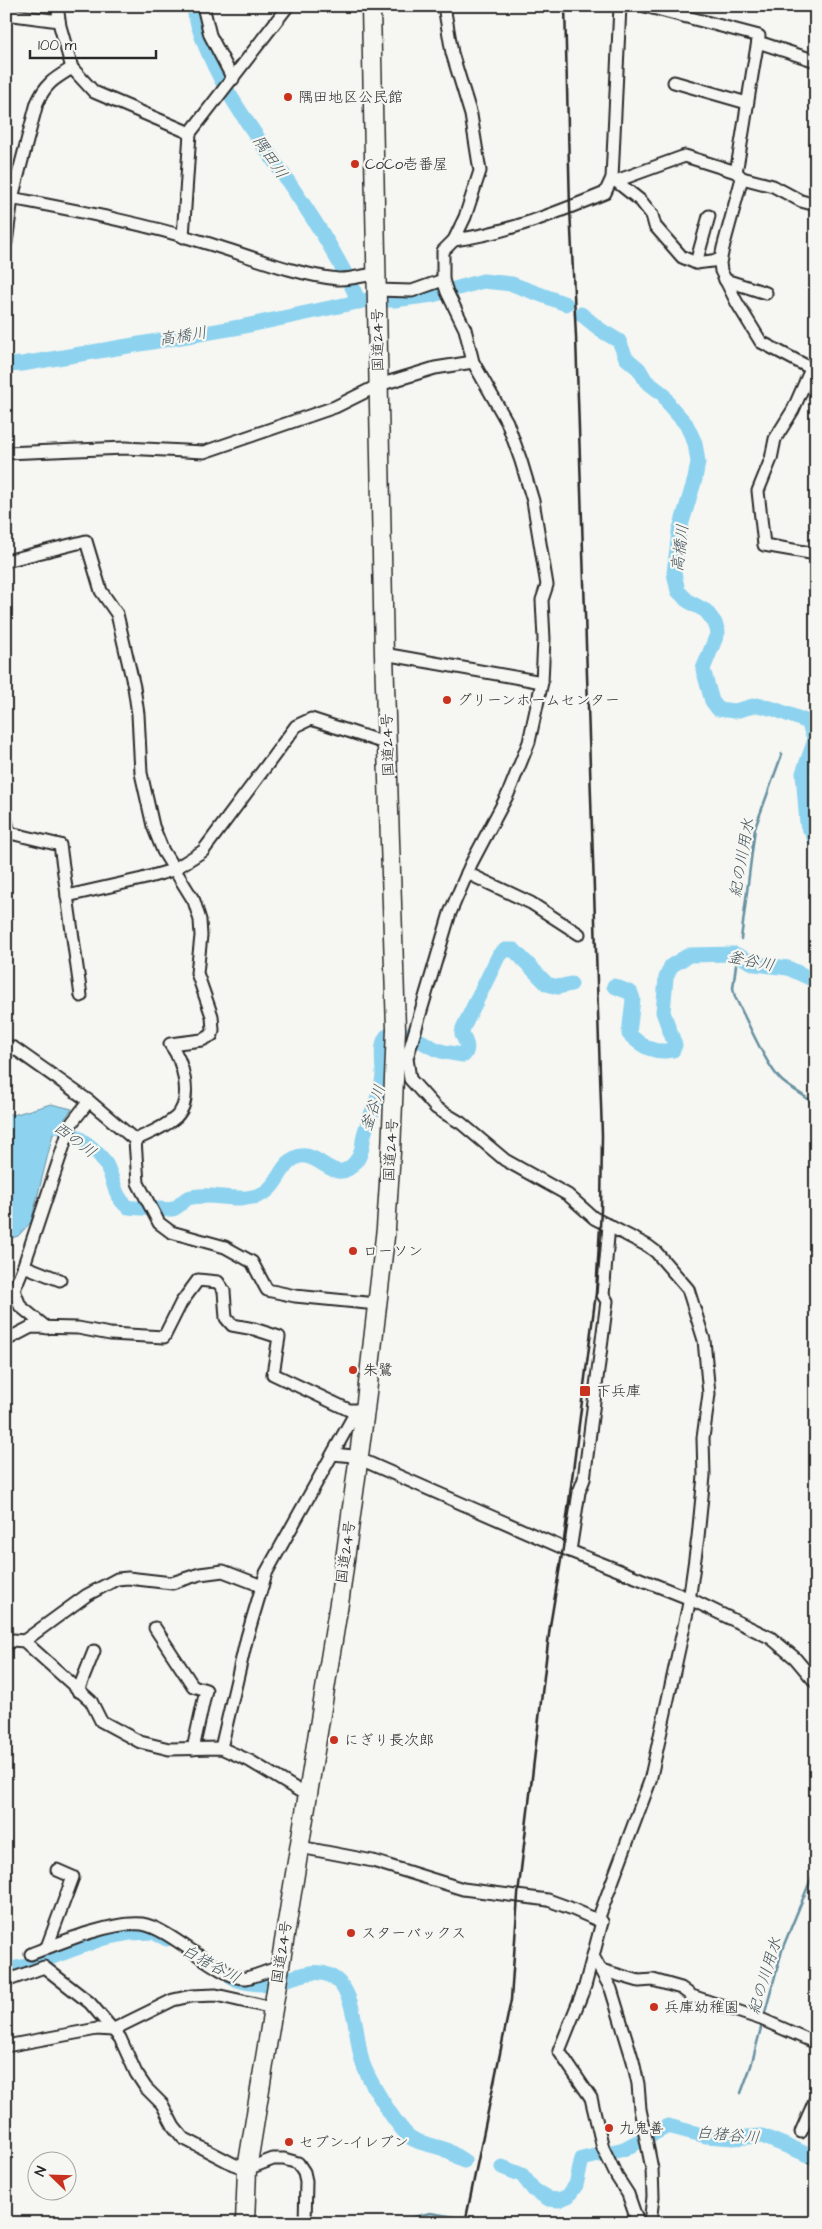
<svg xmlns="http://www.w3.org/2000/svg" width="822" height="2229" font-family="'Architects Daughter','Klee One',sans-serif">
	<rect width="100%" height="100%" fill="#f6f6f2"/>
	<filter id="ink" filterUnits="userSpaceOnUse"><feTurbulence type="fractalNoise" baseFrequency=".02" numOctaves="2"/><feDisplacementMap in="SourceGraphic" scale="10" xChannelSelector="R" yChannelSelector="G"/><feConvolveMatrix kernelMatrix="1 2 1 2 8 2 1 2 1" color-interpolation-filters="sRGB"/></filter>
	<g filter="url(#ink)">
		<path fill="#8dd3ef" stroke="#6690a1" d="M51 1104 72 1109 53 1134 31 1222 18 1236 6 1240V1112L13 1115Z"/>
		<g fill="none" stroke-linecap="round" stroke-linejoin="round">
			<g stroke="#6690a1" stroke-width="2.5">
				<path d="M741 939 755 828 782 754"/>
				<path d="M736 965 733 988 735 997C746 1018 766 1066 782 1081 792 1090 806 1095 816 1106"/>
				<path d="M764 2016 783 1947 816 1867"/>
				<path d="M741 2093 751 2066 762 2024"/>
				<path d="M407 2219 430 2213 455 2217"/>
			</g>
			<g stroke="#8dd3ef" stroke-width="15">
				<path d="M193 6C206 65 240 113 274 161 305 206 337 252 359 302"/>
				<path d="M581 314 602 331 619 341 626 358 639 369 646 381 663 394 670 406 686 424 695 443 698 462 695 479 679 532 674 573 678 591 688 601 706 611 715 623 718 632 703 669 712 701 718 709 735 711 757 705 774 709 808 722 815 740 803 773 807 824 816 840"/>
				<path d="M6 365 22 364 240 327 367 300H394L433 295 483 281 512 284 566 304"/>
				<path d="M614 986 631 993 633 999 629 1034C642 1047 655 1054 673 1050L675 1045 663 1012 666 978 671 966 689 955 735 954 755 964 788 968 816 981"/>
				<path d="M6 1131 47 1118C65 1131 91 1142 104 1161 114 1175 113 1197 128 1207 131 1208 170 1210 173 1209 179 1207 183 1200 188 1198 211 1190 246 1207 267 1191 279 1182 283 1160 300 1156 321 1152 336 1189 357 1160 363 1152 362 1144 364 1135 369 1115 382 1095 383 1074 383 1065 379 1039 389 1035 408 1028 422 1044 438 1050 446 1053 456 1054 464 1055 470 1048 465 1041 462 1034L463 1028 499 955 505 950H514L547 984 558 987 571 984"/>
				<path d="M6 1970 28 1966 101 1939 130 1933 153 1932 167 1939"/>
				<path d="M232 1978C242 1982 254 1984 265 1984 287 1983 312 1964 332 1977 357 1991 355 2037 362 2061 367 2078 397 2128 411 2138 420 2144 434 2145 444 2149 451 2152 457 2157 464 2161"/>
				<path d="M502 2167 522 2175 534 2190 549 2199 559 2200 568 2196 576 2185 582 2159 624 2149 668 2126 706 2136 733 2138 762 2136 816 2158"/>
			</g>
			<defs>
				<g id="minor">
					<path d="M57 6 60 26 72 68 94 92 190 133"/>
					<path d="M203 6 210 35 233 79"/>
					<path d="M444 6 452 53 471 115 480 171 465 217 454 240 443 251V280L447 292 465 329 473 362 507 422 521 461 533 501 547 585 542 600 544 639 542 682 529 742 508 794 471 864 450 913 407 1058 410 1079 436 1108 461 1123 505 1160 568 1195 594 1218 648 1246 656 1252 688 1289 704 1340 709 1394 703 1438 704 1476 698 1537 688 1608 650 1781 599 1917 602 1922 593 1956 611 1989 633 2061 638 2084 640 2109 652 2169 653 2197 650 2223"/>
					<path d="M645 6 759 36C750 81 745 126 736 172L742 178 723 248 720 263 721 271 737 303 761 342 816 371"/>
					<path d="M6 14 59 21"/>
					<path d="M758 42 816 61"/>
					<path d="M674 82 747 103"/>
					<path d="M612 178 641 201 652 215 655 226 682 257 696 263 720 260"/>
					<path d="M742 178 773 186 801 201 816 205"/>
					<path d="M616 181 685 156 736 172"/>
					<path d="M6 197C72 210 138 222 203 242 248 255 291 274 338 279 349 280 364 275 376 274"/>
					<path d="M183 237 190 133 288 6"/>
					<path d="M454 240C507 233 556 213 605 193L612 178 620 6"/>
					<path d="M6 243 12 198 37 103C46 83 54 79 72 68"/>
					<path d="M696 263 709 216"/>
					<path d="M725 280 766 293"/>
					<path d="M376 290 412 291 443 280"/>
					<path d="M811 369 793 410 775 439 771 459 758 491 764 545 816 554"/>
					<path d="M6 453 125 448 204 452 335 407 379 385 435 368 473 362"/>
					<path d="M6 561 86 541 101 591 117 614 134 687 138 714 141 773 153 826 163 851 194 901 200 920 201 936 197 973 212 1016 213 1030 212 1035 202 1040 170 1044C183 1061 194 1100 176 1117 164 1128 149 1133 135 1140"/>
					<path d="M384 654 542 682"/>
					<path d="M6 820 9 832"/>
					<path d="M6 832 60 845 81 996"/>
					<path d="M467 873 531 903 579 934"/>
					<path d="M67 896 142 879 173 870 203 851 296 726 311 719 388 744"/>
					<path d="M6 1046 14 1048 89 1101 135 1140 138 1183 159 1223 171 1232 225 1247 252 1262 267 1290 295 1296 377 1304"/>
					<path d="M24 1266 60 1280"/>
					<path d="M47 1328 20 1306 14 1290 23 1268 71 1124 89 1101"/>
					<path d="M6 1340 31 1327 78 1328 110 1334 164 1337 181 1303 198 1280 218 1282 224 1291 226 1318 232 1325 254 1329 279 1337 273 1374 349 1410H365"/>
					<path d="M333 1454 353 1456 570 1551 688 1598 771 1638 795 1658 816 1683"/>
					<path d="M570 1551 579 1492 584 1479 607 1301 603 1295 609 1225"/>
					<path d="M155 1628 193 1686 206 1690 193 1749"/>
					<path d="M24 1641 87 1595 117 1579 128 1578 172 1583 200 1574 223 1571 262 1586"/>
					<path d="M6 1645 13 1640 24 1641 91 1701 101 1721 140 1742 169 1749 221 1748 250 1761 308 1796"/>
					<path d="M78 1691 94 1651"/>
					<path d="M221 1748 247 1637 266 1573 357 1410"/>
					<path d="M300 1847 373 1861 463 1889 548 1900 570 1908 602 1922"/>
					<path d="M47 1947 73 1877 57 1870"/>
					<path d="M31 1954C59 1943 112 1921 142 1924 171 1928 222 1981 246 1978 257 1976 268 1970 279 1968"/>
					<path d="M593 1956 585 1986 559 2051 591 2098 603 2148 617 2177 628 2194 638 2223"/>
					<path d="M601 1970 639 1981 653 1980 681 1988 692 1996 761 2019 816 2043"/>
					<path d="M6 1981 44 1967 90 2003 120 2038 136 2073 146 2088 162 2104 174 2127 183 2138 233 2164 247 2169 273 2159H284L298 2163 304 2172 306 2181 305 2223"/>
					<path d="M6 2046 97 2029 112 2030 173 2000 191 1996 216 1995 273 2008"/>
					<path d="M801 2132 816 2098"/>
				</g>
				<path id="highway" d="M245 2223 247 2169 340 1597 365 1410 386 1228 391 1152 396 1029 384 654 371 6"/>
			</defs>
			<use href="#minor" stroke="#2b2b2b" stroke-width="15"/>
			<use href="#highway" stroke="#2b2b2b" stroke-width="21"/>
			<use href="#minor" stroke="#f6f6f2" stroke-width="11"/>
			<use href="#highway" stroke="#f6f6f2" stroke-width="18"/>
			<path stroke="#2b2b2b" stroke-width="2.5" d="M465 2223 511 2000 518 1895 550 1626 563 1548 596 1293 601 1210 602 1135 576 337 570 208 565 6"/>
		</g>
	</g>
	<g fill="#c8321e" stroke="#f6f6f2" stroke-width="2">
		<circle cx="288" cy="97" r="5"/>
		<circle cx="355" cy="164" r="5"/>
		<circle cx="447" cy="700" r="5"/>
		<circle cx="353" cy="1251" r="5"/>
		<circle cx="353" cy="1370" r="5"/>
		<rect x="579" y="1385" width="12" height="12" rx="2.5"/>
		<circle cx="334" cy="1740" r="5"/>
		<circle cx="351" cy="1933" r="5"/>
		<circle cx="654" cy="2007" r="5"/>
		<circle cx="609" cy="2128" r="5"/>
		<circle cx="289" cy="2142" r="5"/>
	</g>
	<g text-anchor="middle" dominant-baseline="central" stroke-width="4.5" stroke-linejoin="round" paint-order="stroke">
		<g font-size="15" fill="#2b2b2b" stroke="#f6f6f2" text-anchor="start">
			<text x="298" y="97">隅田地区公民館</text>
			<text x="365" y="164">CoCo壱番屋</text>
			<text x="457" y="700">グリーンホームセンター</text>
			<text x="363" y="1251">ローソン</text>
			<text x="363" y="1370">朱鷺</text>
			<text x="596" y="1391">下兵庫</text>
			<text x="344" y="1740">にぎり長次郎</text>
			<text x="361" y="1933">スターバックス</text>
			<text x="664" y="2007">兵庫幼稚園</text>
			<text x="619" y="2128">九鬼善</text>
			<text x="299" y="2142">セブン-イレブン</text>
		</g>
		<g font-size="15" fill="#2b2b2b" stroke="#f6f6f2">
			<text transform="translate(378 340) rotate(-91)">国道24号</text>
			<text transform="translate(388 745) rotate(-92)">国道24号</text>
			<text transform="translate(391 1150) rotate(-87)">国道24号</text>
			<text transform="translate(346 1552) rotate(-82)">国道24号</text>
			<text transform="translate(282 1952) rotate(-81)">国道24号</text>
		</g>
		<g font-size="16" font-style="italic" fill="#44555c" stroke="#f6f6f2">
			<text transform="translate(270 157) rotate(56)">隅田川</text>
			<text transform="translate(183 336) rotate(-9)">高橋川</text>
			<text transform="translate(680 548) rotate(-83)">高橋川</text>
			<text transform="translate(742 858) rotate(-80)">紀の川用水</text>
			<text transform="translate(751 961) rotate(12)">釜谷川</text>
			<text transform="translate(373 1108) rotate(-72)">釜谷川</text>
			<text transform="translate(75 1140) rotate(37)">西の川</text>
			<text transform="translate(211 1964) rotate(28)">白猪谷川</text>
			<text transform="translate(765 1976) rotate(-73)">紀の川用水</text>
			<text transform="translate(728 2135) rotate(5)">白猪谷川</text>
		</g>
	</g>
	<rect width="822" height="2229" fill="none" stroke="#f6f6f2" stroke-width="25"/>
	<rect x="12" y="12" width="797" height="2204" fill="none" stroke="#2b2b2b" stroke-width="2" filter="url(#ink)"/>
	<g transform="translate(52 2176) rotate(293)"><circle r="24" fill="#f6f6f2" stroke="#a5a5a2"/>
	<path d="M0-4L9 19L0 12L-9 19Z" fill="#c8321e"/>
	<text y="-8" font-size="14" font-weight="bold" text-anchor="middle" fill="#2b2b2b">N</text>
	</g>
	<path d="M30 50v8h126v-8" fill="none" stroke="#2b2b2b" stroke-width="2.5"/>
	<text x="38" y="50" font-size="15" fill="#2b2b2b" stroke="#f6f6f2" stroke-width="4" paint-order="stroke">100 m</text>
</svg>
